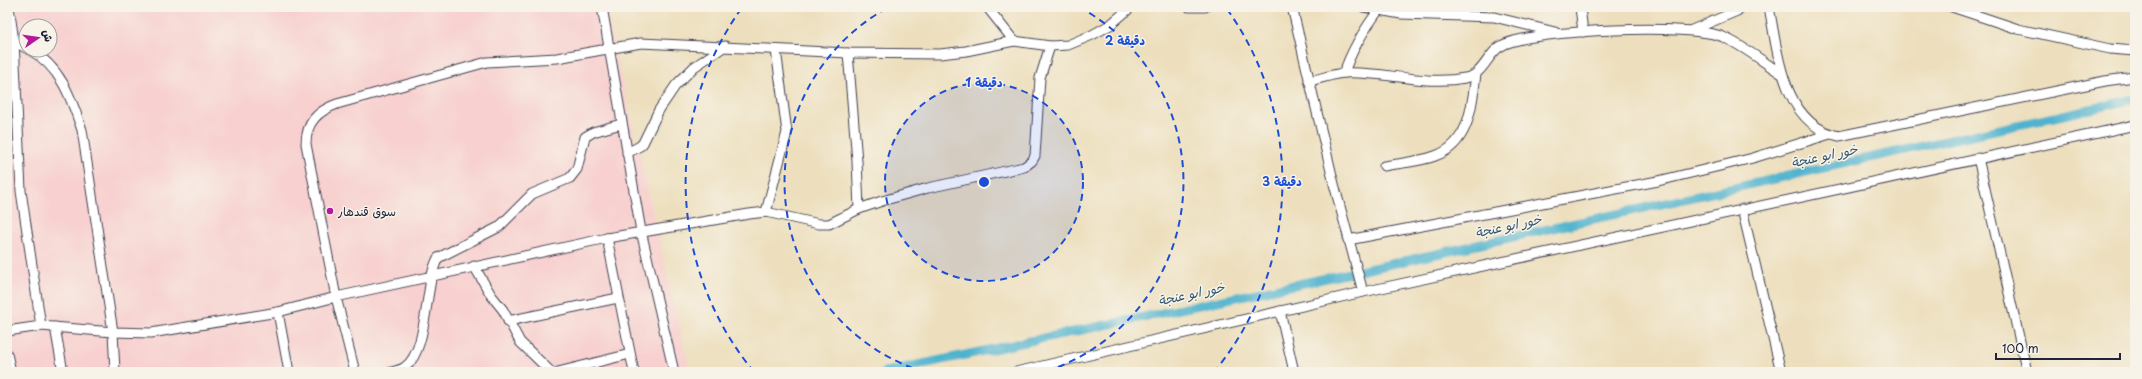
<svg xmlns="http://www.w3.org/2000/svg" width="2142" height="379" font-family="'Playpen Sans','Playpen Sans Arabic',sans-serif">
	<rect width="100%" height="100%" fill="#f7f3e8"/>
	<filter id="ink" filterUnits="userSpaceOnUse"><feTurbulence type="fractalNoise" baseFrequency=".025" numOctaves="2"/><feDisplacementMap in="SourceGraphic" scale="8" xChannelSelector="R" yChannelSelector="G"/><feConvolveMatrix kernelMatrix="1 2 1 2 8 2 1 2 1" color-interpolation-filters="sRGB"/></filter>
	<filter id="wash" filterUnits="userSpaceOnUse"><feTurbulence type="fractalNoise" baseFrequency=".012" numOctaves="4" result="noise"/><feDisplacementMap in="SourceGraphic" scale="16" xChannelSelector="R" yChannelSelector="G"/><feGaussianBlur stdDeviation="0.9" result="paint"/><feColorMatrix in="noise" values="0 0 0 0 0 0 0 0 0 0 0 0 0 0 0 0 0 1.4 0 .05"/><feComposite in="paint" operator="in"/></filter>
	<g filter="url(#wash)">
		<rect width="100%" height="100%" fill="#eddfbd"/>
		<path fill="#f7d0cf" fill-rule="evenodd" d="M7 7H605L690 372H7ZM26 26H50V50H26Z"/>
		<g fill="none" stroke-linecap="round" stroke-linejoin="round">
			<path stroke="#4fb3ce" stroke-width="9" d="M885 372 1364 270 2135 99"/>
		</g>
	</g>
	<g filter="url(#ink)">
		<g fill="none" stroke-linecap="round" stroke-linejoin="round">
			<defs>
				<g id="minor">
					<path d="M602 7 641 231 674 372"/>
					<path d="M987 7 1014 41"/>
					<path d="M1189 7H1205"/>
					<path d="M1292 7 1334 184 1363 292"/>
					<path d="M1363 7 1401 14 1494 17 1555 32"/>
					<path d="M1580 7 1583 32"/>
					<path d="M1769 7C1778 53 1783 125 1839 136L2105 81 2134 77"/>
					<path d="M1952 7 2018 29 2110 49 2135 51"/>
					<path d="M1692 30 1737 11 1741 7"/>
					<path d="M14 41 26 48"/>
					<path d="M30 50C61 67 71 98 82 130L113 332 115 372"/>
					<path d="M848 53 857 161 859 209"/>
					<path d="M1344 73C1352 48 1365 28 1381 7"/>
					<path d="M1309 81C1320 79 1333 74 1344 73 1384 71 1425 86 1465 78 1485 75 1487 51 1505 44 1536 30 1693 23 1723 37 1744 46 1763 62 1782 74"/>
					<path d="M627 153 640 146 643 143 659 110 676 85 694 67 725 46"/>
					<path d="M1978 158 2027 372"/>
					<path d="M1384 166C1400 163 1419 162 1435 156 1470 144 1472 105 1476 74"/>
					<path d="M1742 209 1781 372"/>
					<path d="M766 212 787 132 776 50"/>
					<path d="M607 238 634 372"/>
					<path d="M1348 240 1658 181 1753 158 1830 134"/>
					<path d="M474 266 491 295 503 310 520 342 551 372"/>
					<path d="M1280 311 1294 372"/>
					<path d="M278 312 289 372"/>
					<path d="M508 321 618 298"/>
					<path d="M41 326 113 332 151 333 278 312 336 297 306 144C306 122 318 111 337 104L487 62 557 58 641 43 848 53 940 54 966 51 1014 41 1050 46 1068 45 1092 35 1110 25 1131 7"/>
					<path d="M55 327 63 372"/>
					<path d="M7 331 41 326 21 191 14 41 9 7"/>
					<path d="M7 354 11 372"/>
					<path d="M355 372 336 297 607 238 749 214 766 212 819 224H829L859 209 882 201 928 188 1024 167 1032 161 1035 156 1040 78 1050 46"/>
					<path d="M391 372C395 371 401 370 405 367 429 350 424 283 438 258L499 227 532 194 570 178 577 169 585 137 593 132 621 124"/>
					<path d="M558 372 630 354"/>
					<path d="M1016 372 1363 292 2135 125"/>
				</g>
			</defs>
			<use href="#minor" stroke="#403e4e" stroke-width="11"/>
			<use href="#minor" stroke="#fff" stroke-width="9"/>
		</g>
	</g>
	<circle cx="984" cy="182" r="99" fill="#1d4ed8" fill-opacity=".12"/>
	<g fill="none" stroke="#1d4ed8" stroke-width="2" stroke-dasharray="7 5">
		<circle cx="984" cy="182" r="99"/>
		<path d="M924 372A199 199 0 0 1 889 7M1079 7A199 199 0 0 1 1044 372"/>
		<path d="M754 372A298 298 0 0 1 741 9M1227 9A298 298 0 0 1 1214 372"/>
	</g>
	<circle fill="#b5179e" stroke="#f7f3e8" stroke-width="1.5" cx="330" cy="211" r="4"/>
	<g text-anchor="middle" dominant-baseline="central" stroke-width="3" stroke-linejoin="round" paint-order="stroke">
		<g font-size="12" fill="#22223b" stroke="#f7f3e8" text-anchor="start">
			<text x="338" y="211">سوق قندهار</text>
		</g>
		<g font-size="13" font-style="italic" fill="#32556e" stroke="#f7f3e8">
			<text transform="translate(1824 155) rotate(-12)">خور ابو عنجة</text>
			<text transform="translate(1508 225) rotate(-12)">خور ابو عنجة</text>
			<text transform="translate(1191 293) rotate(-12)">خور ابو عنجة</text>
		</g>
	</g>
	<circle cx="984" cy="182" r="6" fill="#1d4ed8" stroke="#f7f3e8" stroke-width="2"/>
	<g font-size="12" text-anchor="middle" font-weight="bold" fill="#1d4ed8" stroke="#f7f3e8" stroke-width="3" stroke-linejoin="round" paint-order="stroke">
		<text x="1125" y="45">2 دقيقة</text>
		<text x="984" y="87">1 دقيقة</text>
		<text x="1282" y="186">3 دقيقة</text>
	</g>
	<rect width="2142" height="379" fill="none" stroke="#f7f3e8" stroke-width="24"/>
	<g transform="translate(38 38) rotate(77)"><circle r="19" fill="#f7f3e8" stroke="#a29fa3"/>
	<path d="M0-3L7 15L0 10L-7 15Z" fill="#b5179e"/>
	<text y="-6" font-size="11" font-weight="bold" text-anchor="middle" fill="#22223b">ش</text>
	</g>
	<path d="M1996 353v6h124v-6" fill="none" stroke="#22223b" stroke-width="2"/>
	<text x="2002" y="353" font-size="12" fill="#22223b" stroke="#f7f3e8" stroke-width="3" paint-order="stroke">100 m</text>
</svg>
